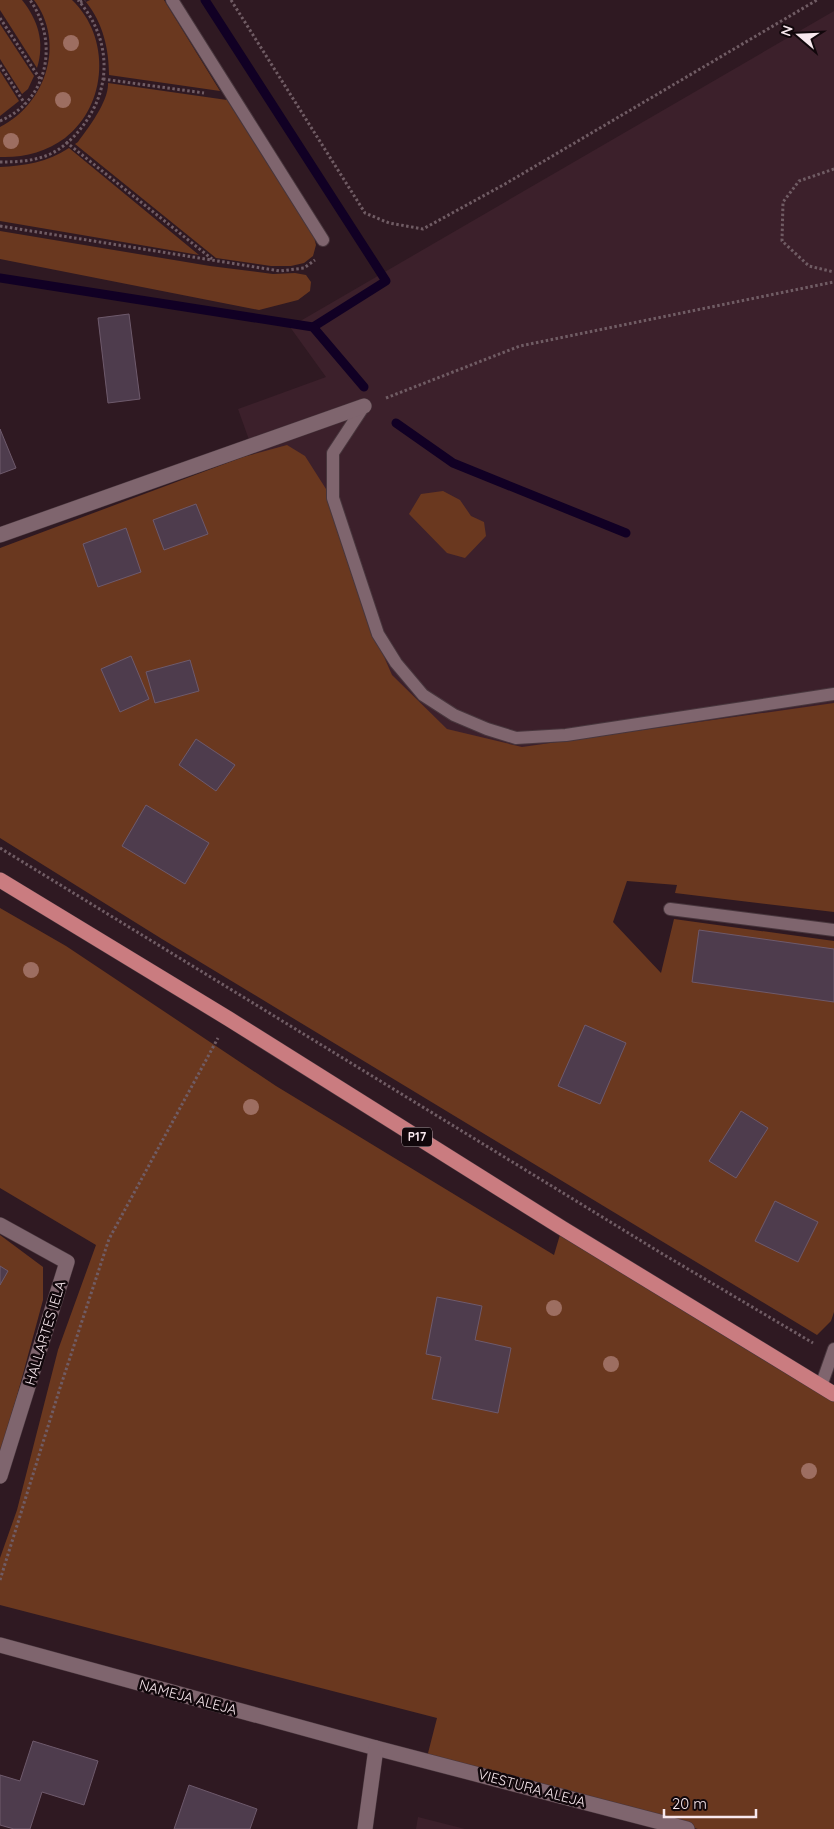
<svg xmlns="http://www.w3.org/2000/svg" width="834" height="1829" font-family="Quicksand,sans-serif">
<style>
.built{fill:#3c202b}
.green{fill:#6a381f}
.lines{fill:none;stroke-linecap:round;stroke-linejoin:round}
.stream{stroke:#110024;stroke-width:9}
.building{fill:#4e3c4d;stroke:#6e5a6c}
.lane-casing{stroke:#48363d;stroke-width:14}
.street-casing{stroke:#48363d;stroke-width:16}
.primary-casing{stroke:#48363d;stroke-width:16}
.path{stroke:#705c64;stroke-width:3;stroke-dasharray:2.5 2.5;stroke-linecap:butt}
.lane{stroke:#7f656e;stroke-width:12}
.street{stroke:#7f656e;stroke-width:15}
.primary{stroke:#ca7c80;stroke-width:15}
.tree{fill:#9d6e61}
.labels{text-anchor:middle;stroke-width:5;stroke-linejoin:round;paint-order:stroke}
.shield{fill:#11070b;stroke:#b3a4aa;stroke-width:1}
.shield-label{font-size:12px;font-weight:bold;fill:#f8e8ee}
.street-label{font-size:14px;fill:#f8e8ee;stroke:#11070b}
</style>
<rect width="100%" height="100%" fill="#2f1922"/>
<g class="built">
<path d="M834 11V728L425 781 262 476 238 409 326 377 290 327Z"/>
<path d="M418 1817 465 1829H416Z"/>
</g>
<g class="green">
<path d="M0 0H22C38 20 45 42 37 68L0 10Z"/>
<path d="M34 0H72C111 37 108 105 65 138 46 152 23 158 0 157V127C46 104 66 43 34 0Z"/>
<path d="M90 0H164L220 91 109 75C109 49 103 23 86 2Z"/>
<path d="M0 24 34 76 28 89 22 94 0 59Z"/>
<path d="M0 71 19 101 0 116Z"/>
<path d="M108 83 227 100 314 237 316 245 313 256 304 263 291 266H271L216 258 75 144 78 142C89 127 109 101 108 83Z"/>
<path d="M69 148 199 255 0 221V167C24 166 48 162 69 148Z"/>
<path d="M0 231 210 266 273 274 295 273 306 275 311 282 310 291 298 300 259 310 0 259Z"/>
<path d="M287 445 305 456 326 489 368 620 392 675 447 729 522 747 834 703V912L675 893 677 885 627 881 613 922 661 973 674 919 834 941V1312L831 1321 817 1335 162 939 0 838V548L243 457Z"/>
<path d="M443 491 460 500 471 516 484 522 486 536 465 558 447 553 409 514 421 494Z"/>
<path d="M0 908 66 946 276 1086 554 1255 562 1228 834 1394V1829H698L426 1761 437 1718 0 1605V1558L17 1510 58 1350 96 1245 0 1188Z"/>
<path d="M0 1235 43 1267V1300L17 1396 0 1452Z"/>
</g>
<g class="lines">
<g class="stream">
<path d="M205 0 386 281 313 327"/>
<path d="M0 278 313 327 364 387"/>
<path d="M396 423 453 463 626 533"/>
</g>
</g>
<g class="building">
<path d="M129 314 140 399 108 403 98 318Z"/>
<path d="M0 429 16 468 0 474Z"/>
<path d="M196 504 208 534 164 550 153 520Z"/>
<path d="M126 528 141 572 98 587 83 544Z"/>
<path d="M131 656 149 699 120 712 101 669Z"/>
<path d="M190 660 199 691 155 703 146 672Z"/>
<path d="M196 739 235 765 216 791 179 765Z"/>
<path d="M146 805 209 843 185 884 122 846Z"/>
<path d="M699 930 834 949V1002L692 982Z"/>
<path d="M585 1025 626 1043 600 1104 558 1086Z"/>
<path d="M741 1111 768 1128 736 1178 709 1161Z"/>
<path d="M775 1201 818 1222 798 1262 755 1241Z"/>
<path d="M0 1266 8 1271 0 1285Z"/>
<path d="M437 1297 482 1306 475 1340 511 1348 498 1413 432 1399 441 1357 426 1354Z"/>
<path d="M33 1741 98 1761 84 1805 42 1792 30 1829H14L0 1825V1775L20 1781Z"/>
<path d="M189 1785 257 1809 250 1829H174Z"/>
</g>
<g class="lines">
<g class="lane-casing">
<g id="lane">
<path d="M172 0 323 240"/>
<path d="M364 406 333 453V498L378 634 396 663 423 695 454 715 487 729 516 738 566 735 834 694"/>
<path d="M670 909 834 930"/>
<path d="M821 1386 834 1349"/>
</g>
</g>
<g class="street-casing">
<g id="street">
<path d="M0 535 364 406"/>
<path d="M0 1225 67 1262 0 1476"/>
<path d="M0 1645 376 1748 687 1829"/>
<path d="M365 1829 376 1748"/>
</g>
</g>
<g class="primary-casing">
<path id="primary" d="M0 880 229 1019 562 1228 834 1394"/>
</g>
<g class="path">
<path d="M231 0 365 213 389 223 423 229 505 184 817 0"/>
<path d="M80 2 85 0"/>
<path d="M0 18 40 79"/>
<path d="M0 65 25 104"/>
<path d="M103 79 204 93"/>
<path d="M0 121C49 100 59 41 30 0"/>
<path d="M66 142 212 259"/>
<path d="M0 162C19 162 39 161 56 151 66 145 75 136 82 127 113 87 111 38 78 0"/>
<path d="M834 169 799 181 783 202 782 241 809 266 834 272"/>
<path d="M0 226 280 271 304 268 315 260"/>
<path d="M386 398 520 346 834 282"/>
<path d="M0 848 661 1253 813 1343"/>
<path d="M0 1580 60 1388 109 1239 218 1038"/>
</g>
<use href="#lane" class="lane"/>
<use href="#street" class="street"/>
<use href="#primary" class="primary"/>
</g>
<g class="tree">
<circle cx="71" cy="43" r="8"/>
<circle cx="63" cy="100" r="8"/>
<circle cx="11" cy="141" r="8"/>
<circle cx="31" cy="970" r="8"/>
<circle cx="251" cy="1107" r="8"/>
<circle cx="554" cy="1308" r="8"/>
<circle cx="611" cy="1364" r="8"/>
<circle cx="809" cy="1471" r="8"/>
</g>
<g class="labels">
<rect class="shield" x="402" y="1127.5" width="30" height="19" rx="4"/>
<g class="shield-label">
<text x="417" y="1141">P17</text>
</g>
<g class="street-label">
<text transform="translate(45 1333) rotate(-73)" y="5">HALLARTES IELA</text>
<text transform="translate(188 1697) rotate(15)" y="5">NAMEJA ALEJA</text>
<text transform="translate(532 1788) rotate(15)" y="5">VIESTURA ALEJA</text>
</g>
</g>
<g transform="translate(799 35) rotate(289)" stroke="#11070b" stroke-width="4" paint-order="stroke">
<path d="M0-4L9 19L0 12L-9 19Z" fill="#f8e8ee"/>
<text y="-8" font-size="14" font-weight="bold" text-anchor="middle" fill="#f8e8ee">N</text>
</g>
<path d="M664 1809v8h92v-8" fill="none" stroke="#f8e8ee" stroke-width="2.5"/>
<text x="672" y="1809" font-size="15" fill="#f8e8ee" stroke="#11070b" stroke-width="4" paint-order="stroke">20 m</text>
</svg>
